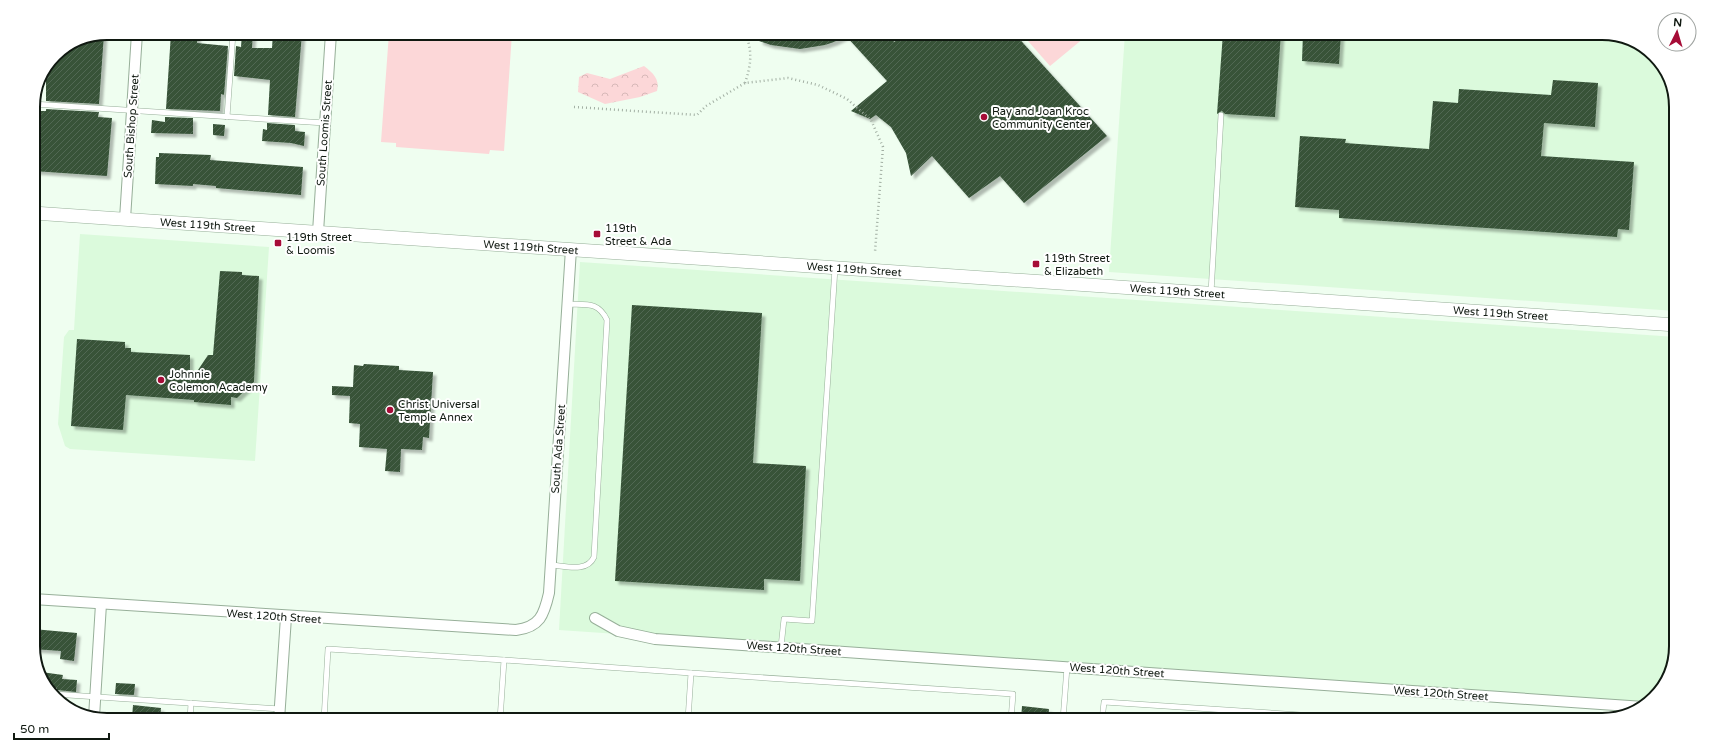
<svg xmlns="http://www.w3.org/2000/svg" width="1709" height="753" font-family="'Varela Round',sans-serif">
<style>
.built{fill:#dbfadc}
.park{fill:url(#park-crowns)}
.garden{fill:#fcd7d8}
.building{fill:url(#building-hatch);filter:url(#shadow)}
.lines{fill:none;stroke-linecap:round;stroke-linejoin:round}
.service-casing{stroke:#97af99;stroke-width:6}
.minor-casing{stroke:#97af99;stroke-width:12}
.tertiary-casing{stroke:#97af99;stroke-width:14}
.path{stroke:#a2afa3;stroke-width:2.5;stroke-dasharray:1 3;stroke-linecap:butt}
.service{stroke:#fff;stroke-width:5}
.minor{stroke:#fff;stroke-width:10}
.tertiary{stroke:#fff;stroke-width:13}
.poi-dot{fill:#a60c37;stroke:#fff;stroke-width:1.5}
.labels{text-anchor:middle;stroke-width:4;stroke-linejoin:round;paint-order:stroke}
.poi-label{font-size:11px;fill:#101911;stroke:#fff;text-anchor:start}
.street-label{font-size:11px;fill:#101911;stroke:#fff}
.rim{fill:none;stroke:#101911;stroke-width:2}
</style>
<defs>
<pattern id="park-crowns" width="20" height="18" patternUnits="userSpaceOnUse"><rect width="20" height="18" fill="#fcd7d8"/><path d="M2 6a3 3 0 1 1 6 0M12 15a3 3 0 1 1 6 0" fill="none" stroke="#d7b8b8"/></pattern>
<pattern id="building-hatch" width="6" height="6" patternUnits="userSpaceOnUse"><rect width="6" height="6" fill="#375339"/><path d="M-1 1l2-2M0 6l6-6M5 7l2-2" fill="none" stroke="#516852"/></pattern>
<filter id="shadow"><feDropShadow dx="3.5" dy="3.5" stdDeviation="1" flood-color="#0004"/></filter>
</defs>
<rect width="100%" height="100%" fill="#effef0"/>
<g class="built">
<path d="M1125 33H1602L1630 39 1663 66 1676 103V311L1109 272Z"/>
<path d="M80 234 269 247 255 461 70 449 65 446 58 424 64 337 69 330H74Z"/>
<path d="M580 262 1676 337V646L1670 674 1646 704 559 630Z"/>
</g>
<path class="park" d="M644 66C653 73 660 79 657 91L640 97 605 104 578 92 579 77 587 73 610 79Z"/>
<g class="garden">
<path d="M389 33H512L504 151 490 150 489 154 396 147V143L381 142Z"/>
<path d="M1021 33H1090L1050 66Z"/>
</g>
<g class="building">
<path d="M171 33H198L197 43 228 46 224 95 221 94 220 111 166 109Z"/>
<path d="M242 33H253L252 48H272L273 33H302L295 117 268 115 270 80 234 76 236 46 241 47Z"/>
<path d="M762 33H890L894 42 908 33H1014L1107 136 1024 203 1000 176 969 198 932 156 911 176 906 153 891 127 876 115 870 119 851 111 887 81 846 36 834 42 825 45 800 49 771 45 759 41Z"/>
<path d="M1223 33H1281L1275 117 1225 114 1222 111 1217 114Z"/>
<path d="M1303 33H1341L1339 64 1302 61Z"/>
<path d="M104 34 99 104 46 101V74L55 55 79 39Z"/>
<path d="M1553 80 1598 83 1595 127 1544 123 1541 156 1634 162 1629 230 1618 229 1617 237 1339 218V210L1295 207 1300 136 1346 139 1345 143 1429 149 1433 101 1458 103 1459 89 1551 95Z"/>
<path d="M46 109 99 112 98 117 112 118 107 176 33 171 36 124H33V111H46Z"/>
<path d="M165 117 193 118V134L151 133 152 120 165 122Z"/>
<path d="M267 123 295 125V131L305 132 304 146 291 143 262 141 263 129 267 130Z"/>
<path d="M213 124 225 125 224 136 213 135Z"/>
<path d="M159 153 211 155 210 160 303 167 301 195 216 188V186L193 184V186L155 184 156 157H159Z"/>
<path d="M220 271 242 272V275L259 276 254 382 237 398 231 397V405L194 402V400L126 395 123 430 71 426 77 339 125 342V348H131V352L190 355V382L208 355H213Z"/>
<path d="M632 305 762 313 753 463 806 466 800 581 764 579V590L615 581Z"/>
<path d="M364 364 399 366V370L433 372 429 438 423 437 422 450 401 449 400 472 385 471 387 449 359 447 360 424 349 423 350 396 332 395V386L353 387 354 365 363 366Z"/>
<path d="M33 629 77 633 74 661 60 659 61 651 33 649Z"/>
<path d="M41 672 63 675 62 679 77 680 76 692 57 690V688L47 687Z"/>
<path d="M116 683 135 684 134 695 115 694Z"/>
<path d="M133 705 161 708 160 720 132 718Z"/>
<path d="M1022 706 1049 709 1048 720H1021Z"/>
</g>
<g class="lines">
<g class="service-casing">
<g id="service">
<path d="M33 104 325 123"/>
<path d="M37 104 38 91"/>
<path d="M227 117 233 33"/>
<path d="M1211 293 1221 115"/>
<path d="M551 565C565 566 587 573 594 557L607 320C598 301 586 305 567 304"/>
<path d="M781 647 784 619 812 621 835 268"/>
<path d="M504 660 691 673 688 720"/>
<path d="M691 673 1013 694 1011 720"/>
<path d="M53 694 280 709"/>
<path d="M190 720 191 703"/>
<path d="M324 720 328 649 504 660 500 720"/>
<path d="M1063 720 1067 667"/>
<path d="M1102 720 1104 702 1377 720"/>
</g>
</g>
<g class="minor-casing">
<g id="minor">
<path d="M125 219 137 33"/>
<path d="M318 232 331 33"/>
<path d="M33 599 516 630C540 627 544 615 549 593L571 249"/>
<path d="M595 618 618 631 655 639 1644 707"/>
<path d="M94 717 101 604"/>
<path d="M279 720 286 617"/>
</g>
</g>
<g class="tertiary-casing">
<g id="tertiary">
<path id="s1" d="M33 213 1676 325"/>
</g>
</g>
<g class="path">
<path d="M745 83C751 65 753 51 745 33"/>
<path d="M574 107 697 115 706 106 745 83 788 78 818 85 847 99 871 120 883 147 875 252"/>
</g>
<use href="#service" class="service"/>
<use href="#minor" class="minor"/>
<use href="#tertiary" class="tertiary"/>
</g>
<g class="poi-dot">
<circle cx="984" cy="117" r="4"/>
<rect x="593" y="230" width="8" height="8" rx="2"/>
<rect x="274" y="239" width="8" height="8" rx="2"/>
<rect x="1032" y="260" width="8" height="8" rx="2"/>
<circle cx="161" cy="380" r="4"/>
<circle cx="390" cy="410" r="4"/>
</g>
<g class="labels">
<g class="poi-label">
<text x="992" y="115">Ray and Joan Kroc<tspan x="992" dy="13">Community Center</tspan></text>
<text x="605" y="232">119th<tspan x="605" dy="13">Street &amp; Ada</tspan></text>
<text x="286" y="241">119th Street<tspan x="286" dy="13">&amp; Loomis</tspan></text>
<text x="1044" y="262">119th Street<tspan x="1044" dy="13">&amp; Elizabeth</tspan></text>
<text x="169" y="378">Johnnie<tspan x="169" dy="13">Colemon Academy</tspan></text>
<text x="398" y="408">Christ Universal<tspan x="398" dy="13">Temple Annex</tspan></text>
</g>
<g class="street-label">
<text transform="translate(131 126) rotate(-86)" y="4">South Bishop Street</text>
<text transform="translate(324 133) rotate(-86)" y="4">South Loomis Street</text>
<text dy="4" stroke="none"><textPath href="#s1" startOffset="175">West 119th Street</textPath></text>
<text dy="4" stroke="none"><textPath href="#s1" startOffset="499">West 119th Street</textPath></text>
<text dy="4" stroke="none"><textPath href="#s1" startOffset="823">West 119th Street</textPath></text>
<text dy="4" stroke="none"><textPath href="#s1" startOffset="1147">West 119th Street</textPath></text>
<text dy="4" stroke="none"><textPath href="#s1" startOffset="1471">West 119th Street</textPath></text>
<text transform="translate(558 449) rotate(-86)" y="4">South Ada Street</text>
<text transform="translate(274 616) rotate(4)" y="4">West 120th Street</text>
<text transform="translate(794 648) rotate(4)" y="4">West 120th Street</text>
<text transform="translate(1117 670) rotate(4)" y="4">West 120th Street</text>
<text transform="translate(1441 693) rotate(4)" y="4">West 120th Street</text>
</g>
</g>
<path d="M0 0H1709V753H0ZM107 40H1602A67 67 0 0 1 1669 107V646A67 67 0 0 1 1602 713H107A67 67 0 0 1 40 646V107A67 67 0 0 1 107 40Z" fill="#fff" fill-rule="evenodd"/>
<path class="rim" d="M107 40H1602A67 67 0 0 1 1669 107V646A67 67 0 0 1 1602 713H107A67 67 0 0 1 40 646V107A67 67 0 0 1 107 40Z"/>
<g transform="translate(1677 32) rotate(5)"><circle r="19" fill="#ffffff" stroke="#9fa3a0"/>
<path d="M0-3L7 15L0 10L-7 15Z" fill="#a60c37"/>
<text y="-6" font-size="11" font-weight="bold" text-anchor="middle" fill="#101911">N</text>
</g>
<path d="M14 733v6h95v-6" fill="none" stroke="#101911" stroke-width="2"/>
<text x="20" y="733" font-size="12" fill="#101911" stroke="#ffffff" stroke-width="3" paint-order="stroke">50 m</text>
</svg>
